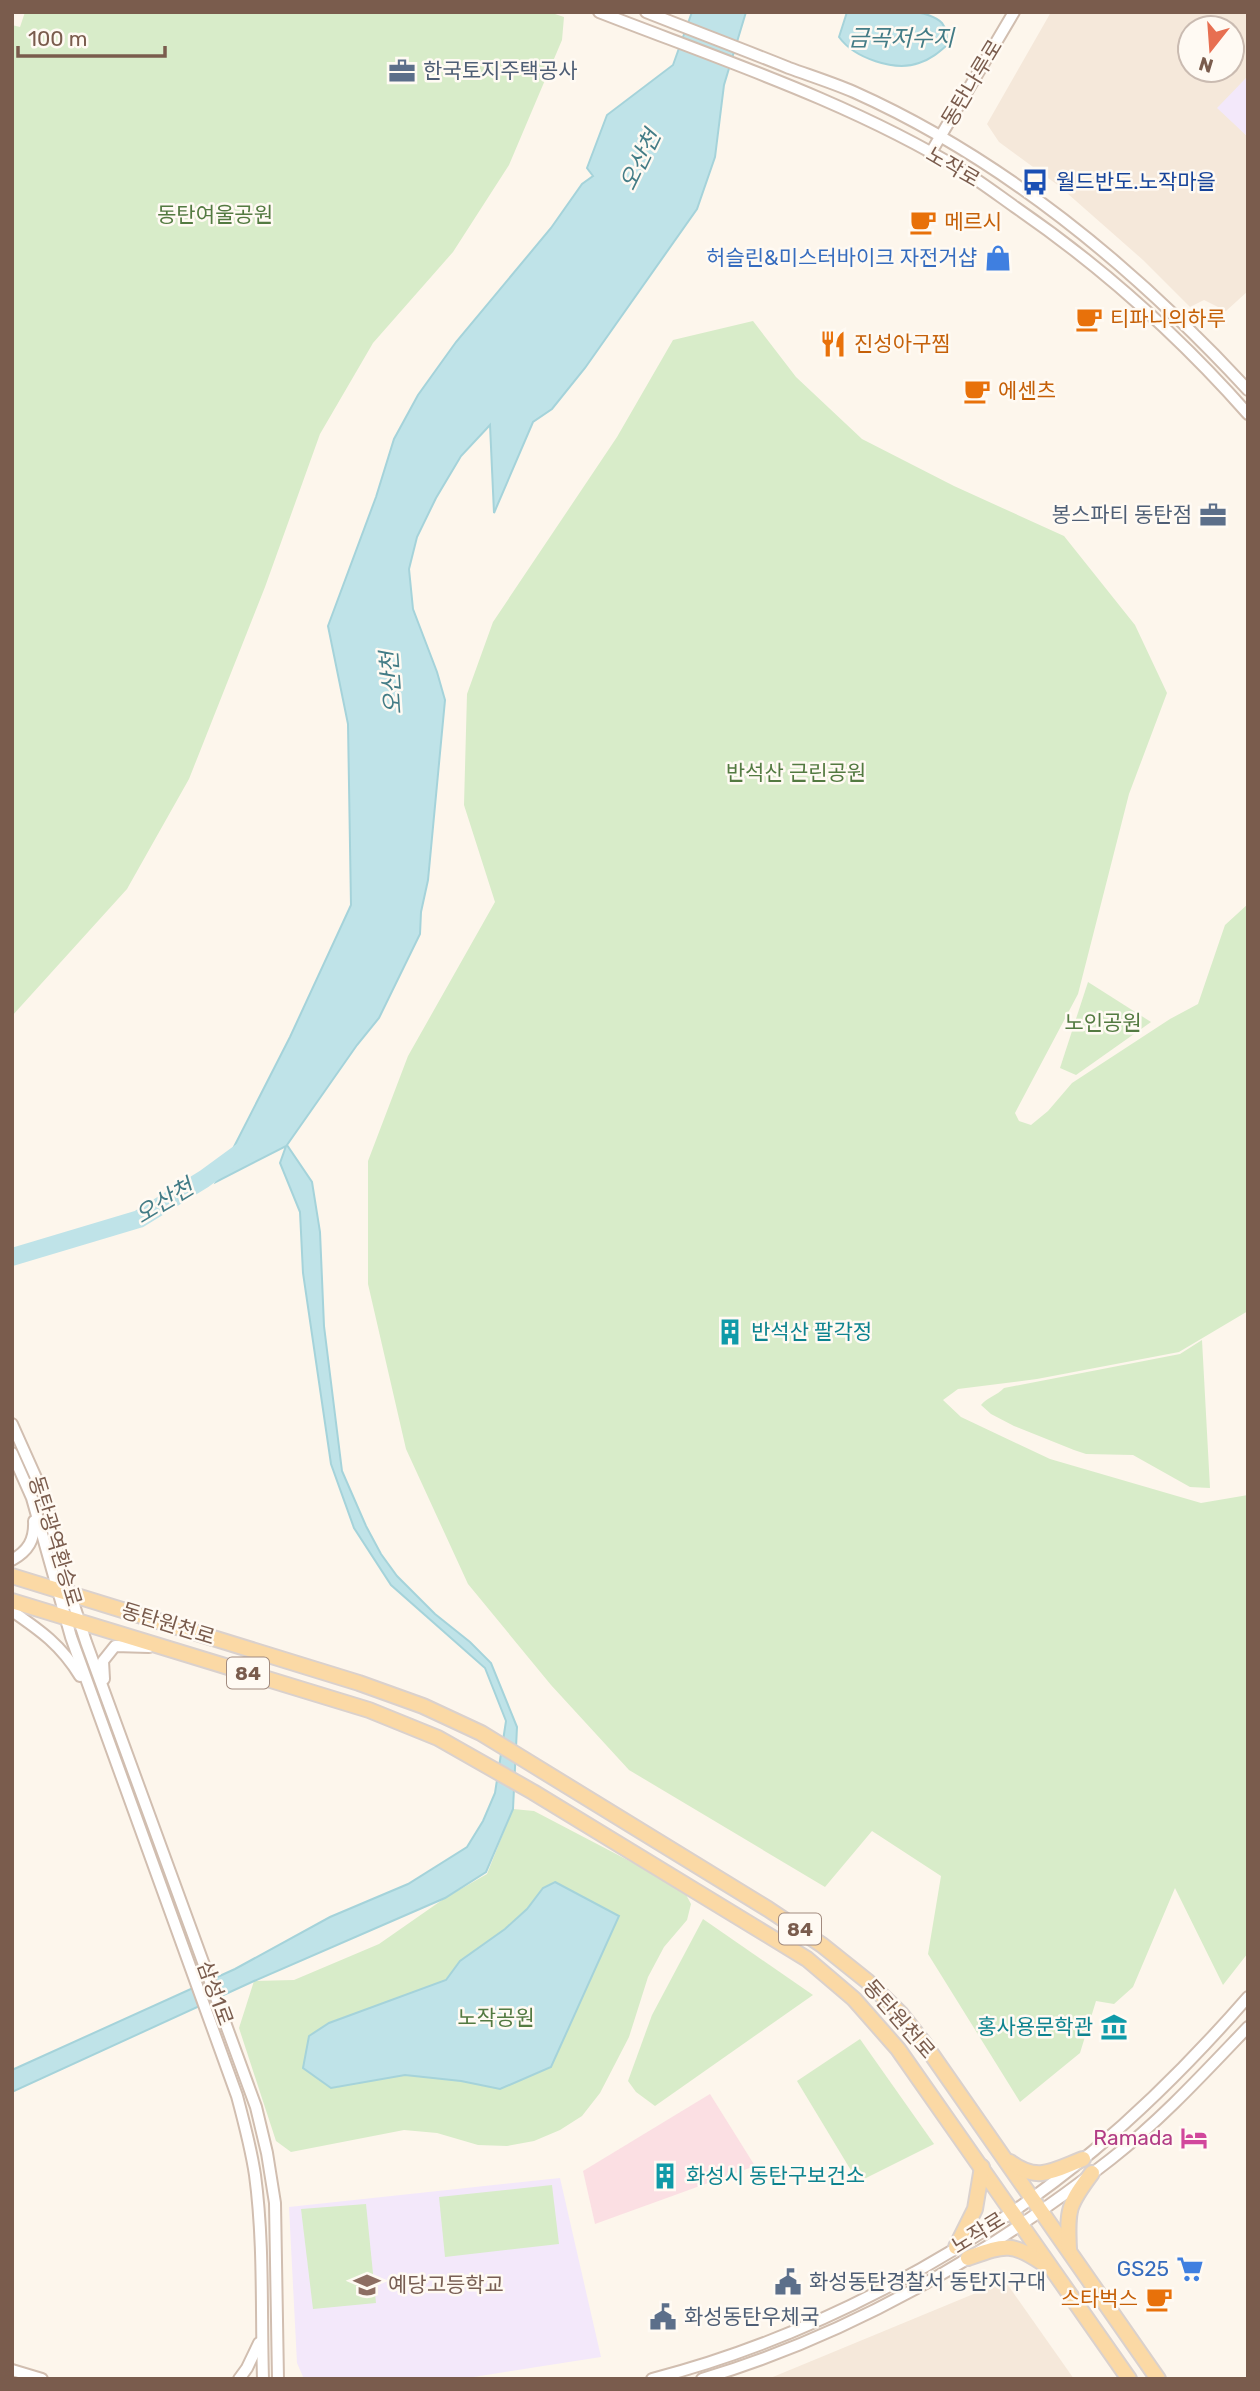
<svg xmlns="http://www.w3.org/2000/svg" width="1260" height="2391" font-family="Rubik,'Noto Sans KR',sans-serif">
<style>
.residential{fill:#f5e8da;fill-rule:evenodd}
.education{fill:#f3e8fa}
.medical{fill:#fbdfe3}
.green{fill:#d8ecc9}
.water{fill:#bfe3e8;stroke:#a5d3da;stroke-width:2}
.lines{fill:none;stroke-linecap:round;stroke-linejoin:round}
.river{stroke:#bfe3e8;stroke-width:18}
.minor-casing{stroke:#d1beb0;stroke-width:14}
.major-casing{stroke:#dad1cd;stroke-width:18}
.minor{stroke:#fff;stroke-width:10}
.major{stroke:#fbd9a5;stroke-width:14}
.labels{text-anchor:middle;stroke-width:5;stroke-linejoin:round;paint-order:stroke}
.shield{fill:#fffaf3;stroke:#a28b7f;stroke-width:2}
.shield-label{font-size:19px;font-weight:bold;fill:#7a5c4d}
.service-label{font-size:21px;fill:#4e5e75;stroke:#fffaf3;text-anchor:start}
.street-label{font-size:21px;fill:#7a5c4d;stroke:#fffaf3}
.transit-label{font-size:21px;fill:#164399;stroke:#fffaf3;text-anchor:start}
.park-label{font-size:21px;fill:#537a41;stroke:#fffaf3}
.food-label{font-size:21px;fill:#c56008;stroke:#fffaf3;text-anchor:start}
.shop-label{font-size:21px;fill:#366cbe;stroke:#fffaf3;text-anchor:end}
.culture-label{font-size:21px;fill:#0d838f;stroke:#fffaf3;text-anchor:start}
.hotel-label{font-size:21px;fill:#b23c85;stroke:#fffaf3;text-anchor:end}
.education-label{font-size:21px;fill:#785e54;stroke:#fffaf3;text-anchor:start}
.water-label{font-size:23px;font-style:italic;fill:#437c86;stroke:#fffaf3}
</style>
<rect width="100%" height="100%" fill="#fdf6ec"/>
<g class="residential">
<path d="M1051 12H1248V76L1218 108 1248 137V291L1226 311 1204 300 1190 307 1143 260 1059 186 999 142 987 124ZM1190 28H1232V70H1190Z"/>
<path d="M1005 2281 1074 2379H768Z"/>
</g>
<g class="education">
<path d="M1248 76V137L1217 108Z"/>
<path d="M560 2178 601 2357 461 2379H304L297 2363 289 2207Z"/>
</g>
<path class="medical" d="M710 2094 755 2166 595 2224 583 2171Z"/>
<g class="green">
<path d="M25 12H549L564 17 562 40 509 165 453 252 373 343 320 434 265 587 189 779 127 889 12 1016V25L20 27Z"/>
<path d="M753 321 796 377 862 439 954 486 1064 536 1135 625 1167 693 1129 794 1078 994 1015 1113 1019 1121 1031 1125 1048 1111 1072 1083 1170 1019 1198 1004 1225 925 1248 904V1311L1179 1352 1037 1379 958 1389 943 1400 961 1417 1050 1459 1201 1503 1248 1495V1953L1223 1985 1175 1888 1133 1987 1114 2004 1096 2001 1080 2053 1020 2102 928 1954 941 1876 872 1831 825 1887 629 1770 551 1685 468 1584 406 1449 368 1284V1161L408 1056 495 902 464 805 467 694 493 622 617 437 673 340Z"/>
<path d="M1088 982 1151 1022 1076 1075 1060 1068Z"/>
<path d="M1202 1340 1210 1488 1190 1487 1133 1455 1086 1454 1074 1450 1014 1426 991 1414 981 1405C988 1397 996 1396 1004 1388L1180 1354Z"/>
<path d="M513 1809 534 1811 683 1889 691 1904 687 1920 664 1947 648 1977 629 2037 600 2093 582 2116 560 2130 534 2141 507 2146 478 2145 437 2133 404 2130 291 2152 276 2141 239 2028 254 1981 294 1980 379 1944 445 1898 487 1874Z"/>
<path d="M703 1919 813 1995 655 2106 636 2092 628 2081 652 2015Z"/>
<path d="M860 2039 934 2144 858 2182 797 2081Z"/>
<path d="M552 2185 559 2244 445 2257 439 2197Z"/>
<path d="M366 2204 376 2303 313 2309 301 2209Z"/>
</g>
<g class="water">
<path d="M692 12H746L724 85 715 157 697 209 585 368 552 409 533 422 494 513 490 425 461 456 436 498 417 537 409 569 413 609 437 672 445 700 428 880 421 912 420 934 379 1018 357 1045 287 1145 312 1182 320 1232 324 1326 342 1471 366 1526 381 1554 397 1576 435 1614 470 1642 491 1663 517 1727 513 1809 486 1872 445 1898 254 1981 12 2092V2070L235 1969 330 1917 408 1884 467 1847 483 1821 495 1793 506 1721 485 1668 391 1585 354 1528 331 1464 303 1273 300 1212 280 1163 286 1146 216 1182 290 1037 351 905 348 724 328 626 376 497 394 439 418 395 456 342 551 228 582 184 593 176 587 168 607 115 673 65Z"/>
<path d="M847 12C872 12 924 5 942 23 947 29 947 37 947 45 939 52 930 60 919 63 895 72 854 58 839 37Z"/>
<path d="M555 1882 619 1916 551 2067 500 2089 461 2081 405 2075 331 2088 303 2068 309 2036 329 2023 446 1980 460 1961 505 1929 527 1909 543 1888Z"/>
</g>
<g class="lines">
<path class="river" d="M12 1257 139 1219 204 1179 245 1149"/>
<g class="minor-casing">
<g id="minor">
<path d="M599 12C722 60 850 102 963 171 981 182 998 195 1015 207 1101 266 1179 336 1248 414"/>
<path d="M646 12C694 31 742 49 789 68 811 76 833 83 854 92 1006 160 1136 269 1248 390"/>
<path d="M930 154 1014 12"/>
<path d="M12 1424 46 1500 60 1562 86 1642 256 2107 267 2153 275 2203 278 2379"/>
<path d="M12 1453 32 1498 71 1637 237 2096C244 2122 251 2148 255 2175 264 2242 261 2311 263 2379"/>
<path d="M12 1560C28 1551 35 1540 34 1521"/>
<path d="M12 1611C41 1631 61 1645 80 1676"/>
<path d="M104 1679 103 1661 115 1646 149 1647"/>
<path d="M12 2370 42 2379"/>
<path d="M239 2379 247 2368 259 2343"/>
<path d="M652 2379C808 2339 969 2254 1093 2151 1149 2104 1200 2052 1248 1997"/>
<path d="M702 2379C850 2335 990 2254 1111 2159 1161 2120 1204 2073 1248 2027"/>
</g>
</g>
<g class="major-casing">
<g id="major">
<path d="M12 1576 359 1683 423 1706 481 1733 768 1909 822 1945 867 1981 901 2014 923 2042 1158 2379"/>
<path d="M12 1601 369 1710 438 1738 533 1792 807 1959 854 1999 898 2049 1129 2379"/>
<path d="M1010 2162C1038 2183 1054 2170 1083 2159"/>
<path d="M956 2247 975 2209 982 2167"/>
<path d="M1069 2249C1067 2209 1068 2205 1092 2173"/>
<path d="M968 2258C1007 2244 1011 2242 1047 2266"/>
</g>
</g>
<use href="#minor" class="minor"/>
<use href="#major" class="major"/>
</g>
<defs>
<g id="office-bare" transform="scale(2.1)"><path d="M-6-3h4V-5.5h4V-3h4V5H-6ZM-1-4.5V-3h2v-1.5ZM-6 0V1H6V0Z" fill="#5c6f8a" stroke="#fffaf3" stroke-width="2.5" paint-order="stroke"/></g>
<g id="bus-bare" transform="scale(2.1)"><path d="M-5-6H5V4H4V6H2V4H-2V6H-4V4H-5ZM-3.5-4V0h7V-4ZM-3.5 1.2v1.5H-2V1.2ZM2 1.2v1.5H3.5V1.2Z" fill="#1a4fb4" stroke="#fffaf3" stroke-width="2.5" paint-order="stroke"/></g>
<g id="cafe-bare" transform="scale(2.1)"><path d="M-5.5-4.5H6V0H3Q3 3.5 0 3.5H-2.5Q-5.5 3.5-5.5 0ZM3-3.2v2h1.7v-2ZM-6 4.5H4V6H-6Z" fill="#e8710a" stroke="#fffaf3" stroke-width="2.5" paint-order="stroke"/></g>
<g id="shop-bare" transform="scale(2.1)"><path d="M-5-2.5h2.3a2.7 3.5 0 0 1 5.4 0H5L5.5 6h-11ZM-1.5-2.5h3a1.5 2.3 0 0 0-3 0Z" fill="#3f7fe0" stroke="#fffaf3" stroke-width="2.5" paint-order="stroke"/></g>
<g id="restaurant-bare" transform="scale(2.1)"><path d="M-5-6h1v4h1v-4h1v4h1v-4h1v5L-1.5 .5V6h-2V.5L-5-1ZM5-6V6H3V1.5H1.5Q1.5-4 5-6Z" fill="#e8710a" stroke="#fffaf3" stroke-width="2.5" paint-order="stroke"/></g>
<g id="building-bare" transform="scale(2.1)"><path d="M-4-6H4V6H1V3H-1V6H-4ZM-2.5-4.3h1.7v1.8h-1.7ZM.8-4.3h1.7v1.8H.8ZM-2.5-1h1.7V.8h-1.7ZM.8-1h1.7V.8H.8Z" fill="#0f9aa8" stroke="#fffaf3" stroke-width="2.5" paint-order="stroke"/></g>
<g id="museum-bare" transform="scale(2.1)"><path d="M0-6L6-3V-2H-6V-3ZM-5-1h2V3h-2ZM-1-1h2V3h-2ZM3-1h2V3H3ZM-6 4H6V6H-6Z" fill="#0f9aa8" stroke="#fffaf3" stroke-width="2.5" paint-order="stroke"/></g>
<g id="hotel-bare" transform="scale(2.1)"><path d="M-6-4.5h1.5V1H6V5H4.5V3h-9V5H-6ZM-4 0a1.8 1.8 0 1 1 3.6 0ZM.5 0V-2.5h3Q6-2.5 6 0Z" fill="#d1479c" stroke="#fffaf3" stroke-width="2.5" paint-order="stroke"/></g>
<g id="supermarket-bare" transform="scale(2.1)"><path d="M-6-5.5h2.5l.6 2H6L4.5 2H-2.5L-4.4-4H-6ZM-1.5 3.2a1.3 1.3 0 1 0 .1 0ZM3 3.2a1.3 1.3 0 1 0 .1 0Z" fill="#3f7fe0" stroke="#fffaf3" stroke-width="2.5" paint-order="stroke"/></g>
<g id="civic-bare" transform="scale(2.1)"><path d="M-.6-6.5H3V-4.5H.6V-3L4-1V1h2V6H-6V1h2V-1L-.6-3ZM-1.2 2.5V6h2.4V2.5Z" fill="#5c6f8a" stroke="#fffaf3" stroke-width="2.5" paint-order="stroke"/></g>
<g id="school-bare" transform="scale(2.1)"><path d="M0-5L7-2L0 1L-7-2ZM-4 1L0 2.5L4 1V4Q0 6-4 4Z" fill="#8d6e63" stroke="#fffaf3" stroke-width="2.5" paint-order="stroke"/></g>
</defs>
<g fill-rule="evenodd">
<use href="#office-bare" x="402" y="71"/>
<use href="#bus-bare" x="1035" y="182"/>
<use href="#cafe-bare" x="923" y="222"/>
<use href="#shop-bare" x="998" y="258"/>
<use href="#cafe-bare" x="1089" y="319"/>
<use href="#restaurant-bare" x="833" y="344"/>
<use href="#cafe-bare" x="977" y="391"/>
<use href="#office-bare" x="1213" y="515"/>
<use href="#building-bare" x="730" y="1332"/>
<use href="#museum-bare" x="1114" y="2027"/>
<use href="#hotel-bare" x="1194" y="2138"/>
<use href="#building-bare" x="665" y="2176"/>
<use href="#supermarket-bare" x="1190" y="2269"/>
<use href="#civic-bare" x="788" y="2282"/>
<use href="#school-bare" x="367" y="2285"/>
<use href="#cafe-bare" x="1159" y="2299"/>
<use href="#civic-bare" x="663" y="2317"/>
</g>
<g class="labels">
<g class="shield">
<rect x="227" y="1657.5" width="42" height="31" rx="5"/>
<rect x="779" y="1913.5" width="42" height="31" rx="5"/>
</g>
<g class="shield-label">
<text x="248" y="1680">84</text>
<text x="800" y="1936">84</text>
</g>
<g class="service-label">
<text x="423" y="78">한국토지주택공사</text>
<text x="1192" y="522" text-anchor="end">봉스파티 동탄점</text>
<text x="809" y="2289">화성동탄경찰서 동탄지구대</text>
<text x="684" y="2324">화성동탄우체국</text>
</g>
<g class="street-label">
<text transform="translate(972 83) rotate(-59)" y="7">동탄나루로</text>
<text transform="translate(953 167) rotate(30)" y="7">노작로</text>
<text transform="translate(55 1541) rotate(73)" y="7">동탄광역환승로</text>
<text transform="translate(168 1624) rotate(17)" y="7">동탄원천로</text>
<text transform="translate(215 1993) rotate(70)" y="7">삼성1로</text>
<text transform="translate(899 2019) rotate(49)" y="7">동탄원천로</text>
<text transform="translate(978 2233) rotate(-32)" y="7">노작로</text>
</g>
<g class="transit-label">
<text x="1056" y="189">월드반도.노작마을</text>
</g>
<g class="park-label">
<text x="215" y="222">동탄여울공원</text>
<text x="796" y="780">반석산 근린공원</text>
<text x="1103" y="1030">노인공원</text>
<text x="496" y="2025">노작공원</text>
</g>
<g class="food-label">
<text x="944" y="229">메르시</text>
<text x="1110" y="326">티파니의하루</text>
<text x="854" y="351">진성아구찜</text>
<text x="998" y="398">에센츠</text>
<text x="1138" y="2306" text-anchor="end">스타벅스</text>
</g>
<g class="shop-label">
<text x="977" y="265">허슬린&amp;미스터바이크 자전거샵</text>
<text x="1169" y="2276">GS25</text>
</g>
<g class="culture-label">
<text x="751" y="1339">반석산 팔각정</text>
<text x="1093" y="2034" text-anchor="end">홍사용문학관</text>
<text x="686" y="2183">화성시 동탄구보건소</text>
</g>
<g class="hotel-label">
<text x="1173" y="2145">Ramada</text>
</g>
<g class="education-label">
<text x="388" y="2292">예당고등학교</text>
</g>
<g class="water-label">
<text x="901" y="46">금곡저수지</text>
<text transform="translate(640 160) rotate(-64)" y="8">오산천</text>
<text transform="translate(391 683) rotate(-94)" y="8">오산천</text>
<text transform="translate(164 1201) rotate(-31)" y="8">오산천</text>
</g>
</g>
<rect width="1260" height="2391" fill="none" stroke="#7a5c4d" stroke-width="28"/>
<g transform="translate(1211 49) rotate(197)"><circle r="33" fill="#fffaf3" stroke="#cabbb1" stroke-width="2"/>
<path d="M0-5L12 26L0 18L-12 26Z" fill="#e76f51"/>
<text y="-10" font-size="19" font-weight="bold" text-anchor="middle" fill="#7a5c4d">N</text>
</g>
<path d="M18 46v10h147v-10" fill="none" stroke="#7a5c4d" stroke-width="3.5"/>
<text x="28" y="46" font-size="21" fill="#7a5c4d" stroke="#fffaf3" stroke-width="5" paint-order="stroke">100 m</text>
</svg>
